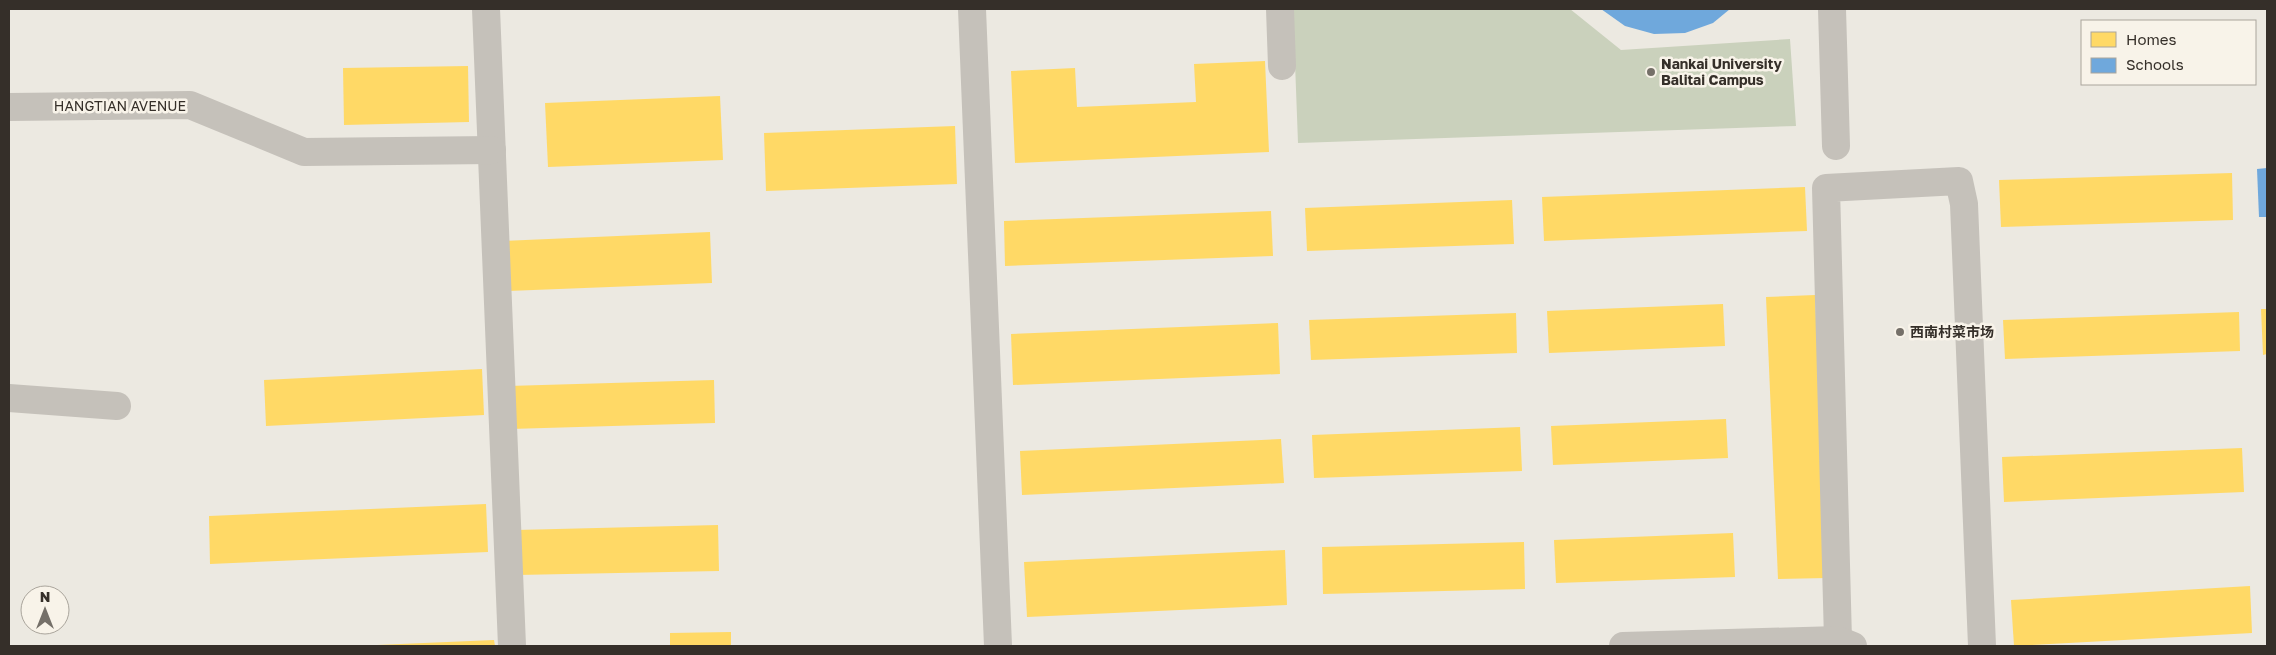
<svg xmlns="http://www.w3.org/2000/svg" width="2276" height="655" font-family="'Golos Text','Noto Sans SC',sans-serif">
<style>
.green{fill:#cad1bc}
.homes{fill:#ffd966}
.schools{fill:#6fa8dc}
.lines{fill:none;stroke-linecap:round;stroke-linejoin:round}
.minor{stroke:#c5c1ba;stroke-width:28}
.poi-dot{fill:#757069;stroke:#f8f3e9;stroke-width:2}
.labels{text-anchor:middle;stroke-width:5;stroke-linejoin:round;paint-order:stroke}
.poi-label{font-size:14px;font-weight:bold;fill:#352f29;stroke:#f8f3e9;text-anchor:start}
.street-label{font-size:14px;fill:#352f29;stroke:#f8f3e9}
</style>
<rect width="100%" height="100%" fill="#ece9e1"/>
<path class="green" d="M1293 9H1570L1621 50 1790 39 1796 126 1298 143Z"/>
<g class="homes">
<path d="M1265 61 1269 152 1015 163 1011 71 1075 68 1077 107 1196 102 1194 64Z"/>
<path d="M468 66 469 122 344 125 343 68Z"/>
<path d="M720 96 723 160 548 167 545 103Z"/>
<path d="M955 126 957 184 766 191 764 133Z"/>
<path d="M2232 173 2233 220 2001 227 1999 180Z"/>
<path d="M1805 187 1807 231 1544 241 1542 197Z"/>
<path d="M1512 200 1514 244 1307 251 1305 208Z"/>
<path d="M1271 211 1273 256 1005 266 1004 221Z"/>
<path d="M710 232 712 283 507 291 505 241Z"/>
<path d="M1815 295 1827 578 1778 579 1766 297Z"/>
<path d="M1723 304 1725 346 1549 353 1547 311Z"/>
<path d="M2261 309H2267V354L2263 355Z"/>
<path d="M2239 312 2240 351 2005 359 2003 320Z"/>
<path d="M1516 313 1517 353 1311 360 1309 320Z"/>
<path d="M1278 323 1280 374 1013 385 1011 334Z"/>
<path d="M482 369 484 415 266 426 264 380Z"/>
<path d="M714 380 715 423 510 429 508 386Z"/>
<path d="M1726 419 1728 458 1553 465 1551 426Z"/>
<path d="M1520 427 1522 471 1314 478 1312 435Z"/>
<path d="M1281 439 1284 483 1022 495 1020 451Z"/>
<path d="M2242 448 2244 492 2004 502 2002 457Z"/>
<path d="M486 504 488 552 210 564 209 516Z"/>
<path d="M718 525 719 571 517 575 516 530Z"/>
<path d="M1733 533 1735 577 1556 583 1554 540Z"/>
<path d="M1524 542 1525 589 1323 594 1322 547Z"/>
<path d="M1285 550 1287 605 1027 617 1024 562Z"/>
<path d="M2250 586 2252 633 2014 646 2011 600Z"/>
<path d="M731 632V646H670V633Z"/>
<path d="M494 640 495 646H377V645Z"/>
</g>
<g class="schools">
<path d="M1601 9H1730L1713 23 1685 33 1654 34 1625 26Z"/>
<path d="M2267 168V217H2259L2257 169Z"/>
</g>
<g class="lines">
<g class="minor">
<path d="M486 9 512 646"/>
<path d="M972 9 998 646"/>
<path d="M1280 9 1282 66"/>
<path d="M1832 9 1836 146"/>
<path d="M9 107 190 105 304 152 492 150"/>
<path d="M9 398 117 406"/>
<path d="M1838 640 1826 188 1959 181 1964 204 1982 646"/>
<path d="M1623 646 1838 640 1853 646"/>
</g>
</g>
<g class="poi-dot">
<circle cx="1651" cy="72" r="5"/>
<circle cx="1900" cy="332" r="5"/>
</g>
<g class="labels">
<g class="poi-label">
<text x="1661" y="69">Nankai University<tspan x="1661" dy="16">Balitai Campus</tspan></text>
<text x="1910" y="337">西南村菜市场</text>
</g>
<g class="street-label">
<text x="120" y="111">HANGTIAN AVENUE</text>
</g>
</g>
<rect width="2276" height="655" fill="none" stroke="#352f29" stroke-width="20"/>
<rect x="2081" y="20" width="175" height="65" fill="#f8f3e9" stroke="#aaa59c"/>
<rect x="2091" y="32" width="25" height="15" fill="#ffd966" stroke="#aaa59c"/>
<text x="2126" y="45" font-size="15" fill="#352f29">Homes</text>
<rect x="2091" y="58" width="25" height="15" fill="#6fa8dc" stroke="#aaa59c"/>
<text x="2126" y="70" font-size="15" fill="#352f29">Schools</text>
<g transform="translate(45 610)"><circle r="24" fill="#f8f3e9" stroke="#aaa59c"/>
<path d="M0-4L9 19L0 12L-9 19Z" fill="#757069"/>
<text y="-8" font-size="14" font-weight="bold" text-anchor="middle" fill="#352f29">N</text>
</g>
</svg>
